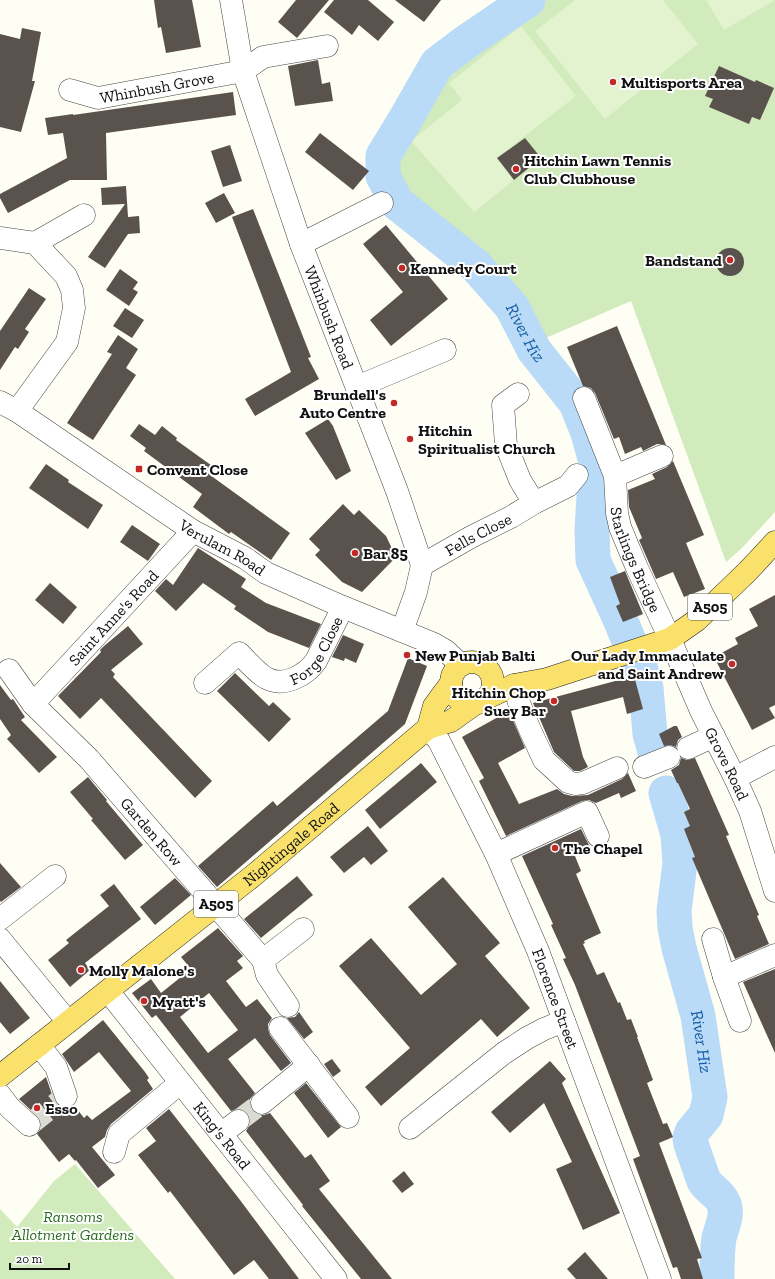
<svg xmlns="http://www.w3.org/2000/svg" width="775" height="1279" font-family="'Zilla Slab',serif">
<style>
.green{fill:#d1ebbd}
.pitch{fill:#e3f2cf}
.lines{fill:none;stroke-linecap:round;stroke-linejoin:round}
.river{stroke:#b9dbf7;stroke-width:35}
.building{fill:#5a534d;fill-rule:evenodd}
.minor-tunnel{stroke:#dbdad3;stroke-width:22;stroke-dasharray:22 11;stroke-linecap:butt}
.minor-casing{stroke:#444;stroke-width:23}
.major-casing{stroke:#222;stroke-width:23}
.minor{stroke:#fff;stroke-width:22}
.major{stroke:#f9e16b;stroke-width:22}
.poi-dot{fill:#c32a26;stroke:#fff;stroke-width:1.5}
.labels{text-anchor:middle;stroke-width:4;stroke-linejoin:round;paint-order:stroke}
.shield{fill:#fff;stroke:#585858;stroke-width:1}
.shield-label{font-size:15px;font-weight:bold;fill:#111}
.poi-label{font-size:16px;font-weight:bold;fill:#111;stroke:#fff;text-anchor:start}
.street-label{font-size:16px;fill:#111;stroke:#fff}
.park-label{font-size:16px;font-style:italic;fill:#296b1f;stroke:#fff}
.water-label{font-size:17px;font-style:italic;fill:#175da5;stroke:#fff}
</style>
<rect width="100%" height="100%" fill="#fffef5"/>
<g class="green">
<path d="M546 0H775V512L741 549 726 562 631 301 539 341 518 297 482 258 403 203 390 161 417 129 428 100 442 78 523 19Z"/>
<path d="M75 1164 175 1279H0V1209L17 1227 54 1181Z"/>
</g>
<g class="pitch">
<path d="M575 0H663L698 44 605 119 535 31Z"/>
<path d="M706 0H775L724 30Z"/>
<path d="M521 26 576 96 497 158 514 180 474 212 411 141 462 100 449 83Z"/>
</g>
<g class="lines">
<g class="river">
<path id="s1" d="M528 0 466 42 437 64 405 120 383 156V176L397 203 476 266 512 307 534 350 576 403 588 433 596 462 592 530 593 560 620 619 641 670 646 688 650 734 656 755"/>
<path id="s2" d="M666 793 678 835 680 863 674 911 675 928 679 948 698 1016 710 1097 706 1115 692 1132 690 1138 691 1144 704 1181C709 1189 719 1193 723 1202 729 1214 722 1226 719 1238 717 1251 717 1266 717 1279"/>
</g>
</g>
<g class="building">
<path d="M154 0H192L201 47 166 53 161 27 158 28Z"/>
<path d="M296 0H329L297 38 278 22Z"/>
<path d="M334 0H368L394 22 378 41 359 25 352 35 324 12Z"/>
<path d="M395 0H441L424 22Z"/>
<path d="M22 28 41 32 32 81H35L21 132 0 127V34L20 39Z"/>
<path d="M318 60 322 84 330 82 333 101 295 106 288 66Z"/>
<path d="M719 66 755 82 756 80 774 88 760 120 752 117 749 124 709 107 713 99 705 96Z"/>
<path d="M233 92 236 115 106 133 107 180H70L8 213 0 198V194L67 158 63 133 48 135 45 118 73 114V115Z"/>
<path d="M320 133 369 171 353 190 305 152Z"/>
<path d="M525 138 541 158 514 180 497 158Z"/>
<path d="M230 145 242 181 223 187 211 151Z"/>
<path d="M126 186 128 217 139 216 140 233 128 234 105 268 88 257 125 204 102 205 101 188Z"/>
<path d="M224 193 235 213 216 223 205 203Z"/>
<path d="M253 209 311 357 308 358 319 379 255 416 245 399 291 372 232 217Z"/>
<path d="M386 225 448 299 391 346 370 320 403 292 363 244Z"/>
<circle cx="730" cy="262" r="14"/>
<path d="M120 269 138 282 133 289 138 292 129 306 106 290Z"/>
<path d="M29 288 46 299 25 329 29 332 18 349 15 347 0 370V331Z"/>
<path d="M125 308 144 320 132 338 113 326Z"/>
<path d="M617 326 666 445 657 444 643 451 641 447 625 454 619 437 614 439 595 393 591 388 583 386 567 347Z"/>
<path d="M118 335 138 349 126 368 136 375 93 440 67 423 112 354 107 352Z"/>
<path d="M328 419 333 426 351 471 336 480 305 433Z"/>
<path d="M139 424 155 435 162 426 177 438 176 440 215 468 210 475 290 533 271 560 231 532 229 534 193 507 202 494 144 451 146 448 130 436Z"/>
<path d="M673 461 704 535 686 543 705 589 684 597 673 572 656 579 639 540 642 538 629 507 628 490 655 479 652 474 667 467Z"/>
<path d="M46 464 69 480 68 482 103 505 88 529 29 488Z"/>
<path d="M343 504 354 515 359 510 386 536 396 557 362 592 342 582 315 555 320 550 309 539Z"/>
<path d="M132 525 160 544 148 561 120 542Z"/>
<path d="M198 548 246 579 241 587 266 603 321 624 309 648 268 632 234 609 236 606 203 583 176 611 155 591 166 579 173 585Z"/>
<path d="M625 571 643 614 623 622 616 606 620 604 610 577Z"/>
<path d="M50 583 77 607 63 624 35 600Z"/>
<path d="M775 595V705L769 708 775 718 752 730 714 657 738 644 735 638 758 626 749 609Z"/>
<path d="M128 626 143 644 111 670 115 674 113 677 212 781 195 798 101 698 80 719 58 696 101 652 100 650 104 646Z"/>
<path d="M343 635 364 644 356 663 345 658 344 661 332 657Z"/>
<path d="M408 658 427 666 405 724 217 887 198 866 273 801 277 806 388 711Z"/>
<path d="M235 673 269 706 273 702 291 719 269 742 217 691Z"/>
<path d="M634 676 643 709 627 714 623 697 571 711 583 757 588 767 580 771H574L554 752 533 703Z"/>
<path d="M0 685 11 700 13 699 25 717 21 720 57 757 39 773 7 739 11 735 0 719Z"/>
<path d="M509 711 525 748 498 763 519 804 557 789 564 794 572 796 588 795 622 779 628 773 636 791 621 798 619 793 596 803 589 800 582 801 506 836 479 781 484 778 462 737Z"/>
<path d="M674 726H677L682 737 678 740 676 747 670 745 664 746 659 734Z"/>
<path d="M681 758 687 760 695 758 729 835 726 836 759 915 757 916 769 944 735 959 692 858 695 857 684 829 690 826 684 812 690 809 678 783H677L671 770 679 765Z"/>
<path d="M421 763 437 782 380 829 365 810Z"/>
<path d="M88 777 107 800 106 801 143 845 125 860 91 820 93 819 70 792Z"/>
<path d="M368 826 388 851 371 865 364 857 344 873 330 857Z"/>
<path d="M581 829 591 849 575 856 581 871 576 874 601 933 584 941 585 943 583 944 597 975 604 972 618 1003 620 1002 627 1020 631 1019 638 1037H637L653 1080 647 1083 663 1124 667 1123 673 1137 659 1143 702 1258 697 1259 703 1279H681L677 1267 673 1268 633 1159 640 1156 575 985 563 959 566 958 551 925 553 924 522 856Z"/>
<path d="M0 863 21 887 1 902 0 901Z"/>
<path d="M297 876 313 895 261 938 244 919Z"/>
<path d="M443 877 500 943 485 956 530 1008 497 1037 481 1019 381 1106 365 1087 410 1048 339 966 371 938 421 995 457 964 408 907Z"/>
<path d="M175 878 191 895 155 925 140 907Z"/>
<path d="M114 884 141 919 85 963 90 970 70 987 48 960 69 943 66 940 109 906 100 895Z"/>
<path d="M218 928 243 956 237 961 243 968 226 981 246 1007 257 999 272 1018 268 1024V1029L270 1035 291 1063 281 1071 255 1038 228 1059 255 1093 250 1099V1105L252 1111 258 1115H264L270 1113 305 1158 311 1154 330 1181 319 1189 392 1279H361L302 1206 303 1205 246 1131 249 1126 250 1120 248 1113 243 1110 237 1109 231 1111 156 1015 152 1018 132 993 151 979 161 993 191 969 181 957ZM209 993 238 1030 208 1053 180 1017Z"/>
<path d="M775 969V1053L743 982Z"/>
<path d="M0 981 30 1018 10 1034 0 1022Z"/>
<path d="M299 1012 313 1032 304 1039 287 1018 295 1017Z"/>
<path d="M103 1020 145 1072 149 1078 147 1080 153 1089 111 1124 107 1130 105 1137 92 1147 115 1175 98 1188 76 1160 75 1161 69 1154 59 1162 37 1134 41 1128V1121L37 1116 19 1099 46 1077 54 1100 58 1105 64 1108H70L74 1105 84 1118 87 1115 92 1120 131 1091 99 1052 74 1072 62 1054Z"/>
<path d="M332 1059 341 1071 333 1077 324 1064Z"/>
<path d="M550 1061 566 1079 562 1083 620 1213 583 1230 556 1169 572 1162 544 1103 510 1133 491 1112Z"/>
<path d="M306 1083 341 1127 328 1138 294 1093Z"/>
<path d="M169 1109 240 1200 299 1279H269L254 1260 234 1275 170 1191 168 1193 138 1155 156 1141 146 1128Z"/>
<path d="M404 1171 414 1184 402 1193 392 1181Z"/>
<path d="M585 1252 608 1279H576L567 1269Z"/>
</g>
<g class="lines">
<g class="minor-tunnel">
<path d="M238 1121 262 1103"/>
<path d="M29 1125 66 1096"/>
</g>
<g class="minor-casing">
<g id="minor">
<path id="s3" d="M231 0 243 71 301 244 397 491 422 565 416 592 402 631"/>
<path id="s4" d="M70 90 98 98 243 71 263 57 327 46"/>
<path d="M0 238 35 243 66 276 72 290 74 308 67 342 17 411"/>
<path d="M35 243 84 215"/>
<path d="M301 244 382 203"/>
<path d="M357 387 445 350"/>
<path d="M518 394 503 405 506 445 520 480 534 503"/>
<path id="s5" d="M584 398 615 476 617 513 620 527 637 568 670 639 701 711 735 778 750 811 775 891"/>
<path id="s6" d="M0 402 17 411 193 531 245 558 266 573 343 607 434 644 446 651 461 665"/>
<path d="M615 476 662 456"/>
<path id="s7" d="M422 565 471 537 511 517 534 503 568 486 577 475"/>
<path id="s8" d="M9 670 33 704 89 759 263 960 267 975 288 1006"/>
<path id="s9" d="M205 683 239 653C247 661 256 672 266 678 284 688 306 675 316 661L343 607"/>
<path d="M514 685 519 703 530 730 544 760 568 782 575 784 583 783 617 768"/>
<path id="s10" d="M33 704 193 531"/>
<path id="s11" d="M428 728 439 741 496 854 538 951 660 1279"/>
<path d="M688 748 714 736"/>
<path d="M644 767 669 757"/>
<path d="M735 778 775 757"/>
<path d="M496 854 587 812 598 836"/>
<path d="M0 919 55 876"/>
<path d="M0 939 68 1022"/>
<path d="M713 939 724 977"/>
<path d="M263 960 303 929"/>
<path id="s12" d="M108 991 336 1279"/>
<path d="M740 1021 724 977 775 955"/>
<path d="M280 1028 348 1117"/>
<path d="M39 1045 56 1067 66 1096"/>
<path d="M0 1095 10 1108 29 1125"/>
<path d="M262 1103 309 1065"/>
<path d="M410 1128 504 1053 527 1038 544 1029 564 1021"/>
<path d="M221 1134 238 1121"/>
<path d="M114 1152 119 1134 180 1083"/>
</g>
</g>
<g class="major-casing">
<g id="major">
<circle cx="472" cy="683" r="21"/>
<path d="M487 698 514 685 547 679 670 639 697 620 747 572 775 542"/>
<path d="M428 728 434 706 451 683"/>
<path id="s13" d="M0 1076 254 875 428 728 451 721 476 703"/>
</g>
</g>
<use href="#minor" class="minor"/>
<use href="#major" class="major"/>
</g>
<g class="poi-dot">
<circle cx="613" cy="82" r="4"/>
<circle cx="516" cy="169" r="4"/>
<circle cx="730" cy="260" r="4"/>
<circle cx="402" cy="268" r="4"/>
<circle cx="394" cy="403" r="4"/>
<circle cx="410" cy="439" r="4"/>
<rect x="135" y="465" width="8" height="8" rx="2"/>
<circle cx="355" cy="553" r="4"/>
<circle cx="407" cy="655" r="4"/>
<circle cx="732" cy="664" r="4"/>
<circle cx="554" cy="701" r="4"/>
<circle cx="555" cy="848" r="4"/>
<circle cx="81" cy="970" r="4"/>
<circle cx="144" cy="1001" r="4"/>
<circle cx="37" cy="1108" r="4"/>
</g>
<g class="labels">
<g class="shield">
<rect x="688" y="594" width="44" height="26" rx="3"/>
<rect x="194" y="891" width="44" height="26" rx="3"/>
</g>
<g class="shield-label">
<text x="710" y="612">A505</text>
<text x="216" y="909">A505</text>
</g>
<g class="poi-label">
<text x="621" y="88">Multisports Area</text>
<text x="524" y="166">Hitchin Lawn Tennis<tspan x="524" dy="18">Club Clubhouse</tspan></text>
<text x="722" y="266" text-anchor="end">Bandstand</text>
<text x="410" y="274">Kennedy Court</text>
<text x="386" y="400" text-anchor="end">Brundell's<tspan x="386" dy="18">Auto Centre</tspan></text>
<text x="418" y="436">Hitchin<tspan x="418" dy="18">Spiritualist Church</tspan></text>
<text x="147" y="475">Convent Close</text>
<text x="363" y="559">Bar 85</text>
<text x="415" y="661">New Punjab Balti</text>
<text x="724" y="661" text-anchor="end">Our Lady Immaculate<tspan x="724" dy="18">and Saint Andrew</tspan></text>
<text x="546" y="698" text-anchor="end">Hitchin Chop<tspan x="546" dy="18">Suey Bar</tspan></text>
<text x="563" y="854">The Chapel</text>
<text x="89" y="976">Molly Malone's</text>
<text x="152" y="1007">Myatt's</text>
<text x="45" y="1114">Esso</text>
</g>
<g class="street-label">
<text dy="6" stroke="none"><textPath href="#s4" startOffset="89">Whinbush Grove</textPath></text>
<text dy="6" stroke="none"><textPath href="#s3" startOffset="333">Whinbush Road</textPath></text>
<text dy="6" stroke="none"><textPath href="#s7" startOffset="64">Fells Close</textPath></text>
<text dy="6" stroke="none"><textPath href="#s6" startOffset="266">Verulam Road</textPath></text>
<text dy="6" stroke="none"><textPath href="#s5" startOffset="171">Starlings Bridge</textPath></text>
<text dy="6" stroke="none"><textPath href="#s10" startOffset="118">Saint Anne's Road</textPath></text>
<text dy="6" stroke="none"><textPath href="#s9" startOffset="148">Forge Close</textPath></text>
<text dy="6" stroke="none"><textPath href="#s5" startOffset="395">Grove Road</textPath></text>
<text dy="6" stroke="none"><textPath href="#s8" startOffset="216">Garden Row</textPath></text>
<text dy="6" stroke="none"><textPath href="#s13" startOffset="372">Nightingale Road</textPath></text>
<text dy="6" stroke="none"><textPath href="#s11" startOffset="300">Florence Street</textPath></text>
<text dy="6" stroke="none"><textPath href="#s12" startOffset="184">King's Road</textPath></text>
</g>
<g class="park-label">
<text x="73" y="1222">Ransoms<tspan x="73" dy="18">Allotment Gardens</tspan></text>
</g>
<g class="water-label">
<text dy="6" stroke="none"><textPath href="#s1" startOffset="453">River Hiz</textPath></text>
<text dy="6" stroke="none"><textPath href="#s2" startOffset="254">River Hiz</textPath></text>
</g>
</g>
<path d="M10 1263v6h59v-6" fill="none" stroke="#111111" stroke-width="2"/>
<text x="16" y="1263" font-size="12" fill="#111111" stroke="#ffffff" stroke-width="3" paint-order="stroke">20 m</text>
</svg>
